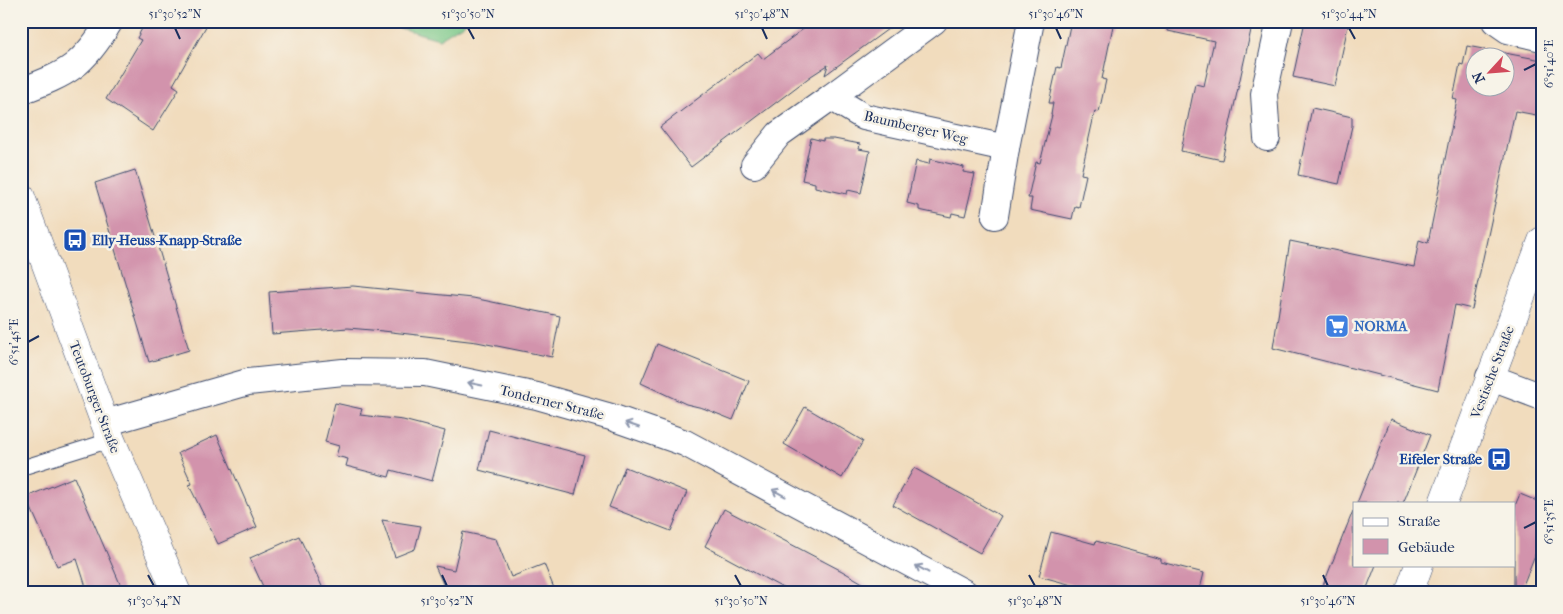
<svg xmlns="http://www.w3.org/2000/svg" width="1563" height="614" font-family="'IM FELL French Canon',serif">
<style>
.green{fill:#79c787;stroke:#4a7b72}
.building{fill:#d293ac;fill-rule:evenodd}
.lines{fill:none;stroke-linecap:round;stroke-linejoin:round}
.service-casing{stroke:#3b496c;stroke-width:16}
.minor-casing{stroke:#3b496c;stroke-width:28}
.tertiary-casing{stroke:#3b496c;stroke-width:29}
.secondary-casing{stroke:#3b496c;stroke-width:29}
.service{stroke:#fff;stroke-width:14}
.minor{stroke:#fff;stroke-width:26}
.tertiary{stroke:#fff;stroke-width:28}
.secondary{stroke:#fff;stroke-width:28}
.oneway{stroke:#8d97ae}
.ticks{fill:none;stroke:#1b2f5e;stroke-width:2}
.labels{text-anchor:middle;stroke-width:5;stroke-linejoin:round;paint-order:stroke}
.street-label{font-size:14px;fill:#1b2f5e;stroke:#f7f3e8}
.transit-label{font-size:14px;font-weight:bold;fill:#164399;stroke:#f7f3e8;text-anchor:start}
.shop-label{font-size:14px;font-weight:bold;fill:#366cbe;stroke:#f7f3e8;text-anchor:start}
.neatline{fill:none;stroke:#1b2f5e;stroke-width:2}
.ticks-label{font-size:12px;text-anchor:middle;fill:#1b2f5e}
</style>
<rect width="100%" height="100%" fill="#f7f3e8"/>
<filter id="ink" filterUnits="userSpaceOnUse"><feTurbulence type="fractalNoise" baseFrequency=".02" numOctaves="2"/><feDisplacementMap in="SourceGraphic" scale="10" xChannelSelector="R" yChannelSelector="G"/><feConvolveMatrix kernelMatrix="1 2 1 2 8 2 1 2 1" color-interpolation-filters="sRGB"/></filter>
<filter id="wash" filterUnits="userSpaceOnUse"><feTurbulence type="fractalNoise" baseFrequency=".0096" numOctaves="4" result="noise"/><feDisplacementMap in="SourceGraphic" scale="20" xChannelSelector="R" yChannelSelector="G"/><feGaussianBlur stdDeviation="1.12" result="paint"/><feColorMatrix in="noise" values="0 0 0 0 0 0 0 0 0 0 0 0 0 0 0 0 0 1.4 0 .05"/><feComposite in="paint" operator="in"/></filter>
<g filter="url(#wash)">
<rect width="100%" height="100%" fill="#f1dcbd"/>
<path class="green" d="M375 21H468L439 39Z"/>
<g id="blocks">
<g class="building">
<path d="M146 21H209L173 85 179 89 153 131 106 99 141 40 137 38Z"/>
<path d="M814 21H899L825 75 828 65 811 76 691 167 660 127 758 53 763 59Z"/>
<path d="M1071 21H1114L1102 79 1106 80 1099 112 1095 111 1081 174 1086 175 1079 207 1075 206 1072 219 1030 210 1032 198H1028L1036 162 1040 163 1052 115H1051L1053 103H1049L1057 67 1061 68Z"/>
<path d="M1169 21H1253L1222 160 1181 151 1195 84 1204 86 1214 41 1168 31Z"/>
<path d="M1305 21H1349L1335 86 1293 77Z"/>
<path d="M1467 46 1542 60V90L1536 115 1515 111 1472 309 1455 305 1438 390 1273 348 1290 241 1414 267 1419 240 1428 243 1457 100 1453 99 1460 64 1463 65ZM1476 58H1506V88H1476Z"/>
<path d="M1312 108 1352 117V126L1339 184 1298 175Z"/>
<path d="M811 138 823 141V139H834L860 144 859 149 870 151 861 193 848 190 847 194 815 187V183L802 180Z"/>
<path d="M930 159 964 167 963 172 975 174 965 216 952 213 951 217 919 210V206L907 203 916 161 929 164Z"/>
<path d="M135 170 189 350 149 362 95 183Z"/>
<path d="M353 286 473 298 560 316 552 357 477 342 383 331 348 328 272 334 269 292Z"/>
<path d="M657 344 749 381 733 420 703 408 686 404 641 383Z"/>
<path d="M335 403 362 409 360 415 403 420 445 431 432 481 391 470 389 477 346 466 348 459 336 456 339 446 325 442Z"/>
<path d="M805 407 863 441 842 478 784 444Z"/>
<path d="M1391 419 1430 435 1406 496 1403 503H1357Z"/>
<path d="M489 430 585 455 575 495 479 470Z"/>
<path d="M217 435 257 527 218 544 189 485 192 484 178 453Z"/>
<path d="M625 467 687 492 671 531 609 507Z"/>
<path d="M914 468 1001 516 980 553 893 505Z"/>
<path d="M74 477 124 593H88L77 559 57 566 26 497Z"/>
<path d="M1520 494 1542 503V537L1520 593H1514V508Z"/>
<path d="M724 509 842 571 880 593H792L705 546Z"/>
<path d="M1353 511 1354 565H1376L1365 593H1320Z"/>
<path d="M382 520 421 526 415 549 395 557Z"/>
<path d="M463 532 496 539 511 577 544 564 556 593H447L435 566 454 570Z"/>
<path d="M1051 532 1095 544 1096 541 1161 559V562L1204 573 1199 593H1081L1083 588 1039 576Z"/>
<path d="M299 536 325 593H266L250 558Z"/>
</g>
</g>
</g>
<g filter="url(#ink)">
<use href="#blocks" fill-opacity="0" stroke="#3b496c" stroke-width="1"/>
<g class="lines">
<g class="service-casing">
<path id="service" d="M21 468 111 440"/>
</g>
<g class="minor-casing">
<g id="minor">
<path d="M934 21 831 97 864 117 1006 148 1031 21"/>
<path d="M1495 21 1508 30 1542 38"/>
<path d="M21 91C69 73 83 66 110 21"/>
<path d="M1267 138 1264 94 1280 21"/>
<path d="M754 165 779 134 831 97"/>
<path d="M995 216 1006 148"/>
<path d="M1489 377 1542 397"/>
<path d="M105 423 248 382 343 372 425 373 537 396 611 417 685 443 965 593"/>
</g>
</g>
<g class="tertiary-casing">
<g id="tertiary">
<path d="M1443 503 1542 241"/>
<path d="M1409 593 1419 565"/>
</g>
</g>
<g class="secondary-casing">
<path id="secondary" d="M21 197 111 440 177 593"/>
</g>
<use href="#service" class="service"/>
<use href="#minor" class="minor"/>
<use href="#tertiary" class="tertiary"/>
<use href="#secondary" class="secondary"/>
</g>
<defs><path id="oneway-shaft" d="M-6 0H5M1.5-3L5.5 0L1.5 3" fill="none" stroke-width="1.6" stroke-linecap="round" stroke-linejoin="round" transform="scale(1.25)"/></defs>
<g class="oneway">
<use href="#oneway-shaft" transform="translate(475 384) rotate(-168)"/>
<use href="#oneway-shaft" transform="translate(632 425) rotate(-161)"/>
<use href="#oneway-shaft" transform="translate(779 493) rotate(-152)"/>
<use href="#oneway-shaft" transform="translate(922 569) rotate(-151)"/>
</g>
</g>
<path class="ticks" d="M175 28 180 39M468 28 474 39M762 28 767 39M1056 28 1061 39M1349 28 1355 39M1524 70 1536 64M28 342 39 336M1524 528 1536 522M148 575 154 586M442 575 447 586M735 575 741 586M1029 575 1035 586M1323 575 1328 586"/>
<defs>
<g id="bus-square" transform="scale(1.25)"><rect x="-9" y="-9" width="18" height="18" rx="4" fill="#1a4fb4" stroke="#f7f3e8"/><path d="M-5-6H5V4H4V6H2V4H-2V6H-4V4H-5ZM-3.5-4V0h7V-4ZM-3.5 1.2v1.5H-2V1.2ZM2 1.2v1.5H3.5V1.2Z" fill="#fff"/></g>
<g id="supermarket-square" transform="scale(1.25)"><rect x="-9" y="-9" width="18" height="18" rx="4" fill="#3f7fe0" stroke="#f7f3e8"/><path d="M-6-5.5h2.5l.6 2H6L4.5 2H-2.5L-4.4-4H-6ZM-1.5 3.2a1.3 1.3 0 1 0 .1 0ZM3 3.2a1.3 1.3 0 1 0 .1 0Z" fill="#fff"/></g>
</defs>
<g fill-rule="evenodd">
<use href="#bus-square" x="75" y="240"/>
<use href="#supermarket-square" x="1337" y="326"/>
<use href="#bus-square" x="1499" y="459"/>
</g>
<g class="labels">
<g class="street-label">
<text transform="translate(916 127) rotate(13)" y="5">Baumberger Weg</text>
<text transform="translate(1492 372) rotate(-69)" y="5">Vestische Straße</text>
<text transform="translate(95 397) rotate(69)" y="5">Teutoburger Straße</text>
<text transform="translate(552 402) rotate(14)" y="5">Tonderner Straße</text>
</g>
<g class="transit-label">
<text x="92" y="245">Elly-Heuss-Knapp-Straße</text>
<text x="1482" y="464" text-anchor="end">Eifeler Straße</text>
</g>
<g class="shop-label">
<text x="1354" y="331">NORMA</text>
</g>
</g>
<rect width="1563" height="614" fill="none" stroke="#f7f3e8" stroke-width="55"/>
<rect x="1353" y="502" width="162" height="65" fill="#f7f3e8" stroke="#9fa5b1"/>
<rect x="1363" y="518" width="25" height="8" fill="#ffffff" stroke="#9fa5b1"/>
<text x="1398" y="526" font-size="15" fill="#1b2f5e">Straße</text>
<rect x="1363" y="539" width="25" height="15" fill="#d293ac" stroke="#9fa5b1"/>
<text x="1398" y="552" font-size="15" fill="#1b2f5e">Gebäude</text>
<g transform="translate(1490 72) rotate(244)"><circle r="24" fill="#f7f3e8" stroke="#9fa5b1"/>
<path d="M0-4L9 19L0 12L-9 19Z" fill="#d1495b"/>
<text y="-8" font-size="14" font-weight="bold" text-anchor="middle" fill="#1b2f5e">N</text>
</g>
<rect x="28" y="28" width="1508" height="558" class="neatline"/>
<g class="ticks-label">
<text x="175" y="18">51°30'52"N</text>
<text x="468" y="18">51°30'50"N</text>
<text x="762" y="18">51°30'48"N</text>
<text x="1056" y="18">51°30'46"N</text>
<text x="1349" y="18">51°30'44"N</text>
<text transform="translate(1549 64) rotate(-90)" y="4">6°51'40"E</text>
<text transform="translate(14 342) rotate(-90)" y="4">6°51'45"E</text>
<text transform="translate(1549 522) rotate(-90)" y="4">6°51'35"E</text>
<text x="154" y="605">51°30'54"N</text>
<text x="447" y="605">51°30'52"N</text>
<text x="741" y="605">51°30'50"N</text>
<text x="1035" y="605">51°30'48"N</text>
<text x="1328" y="605">51°30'46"N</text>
</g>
</svg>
